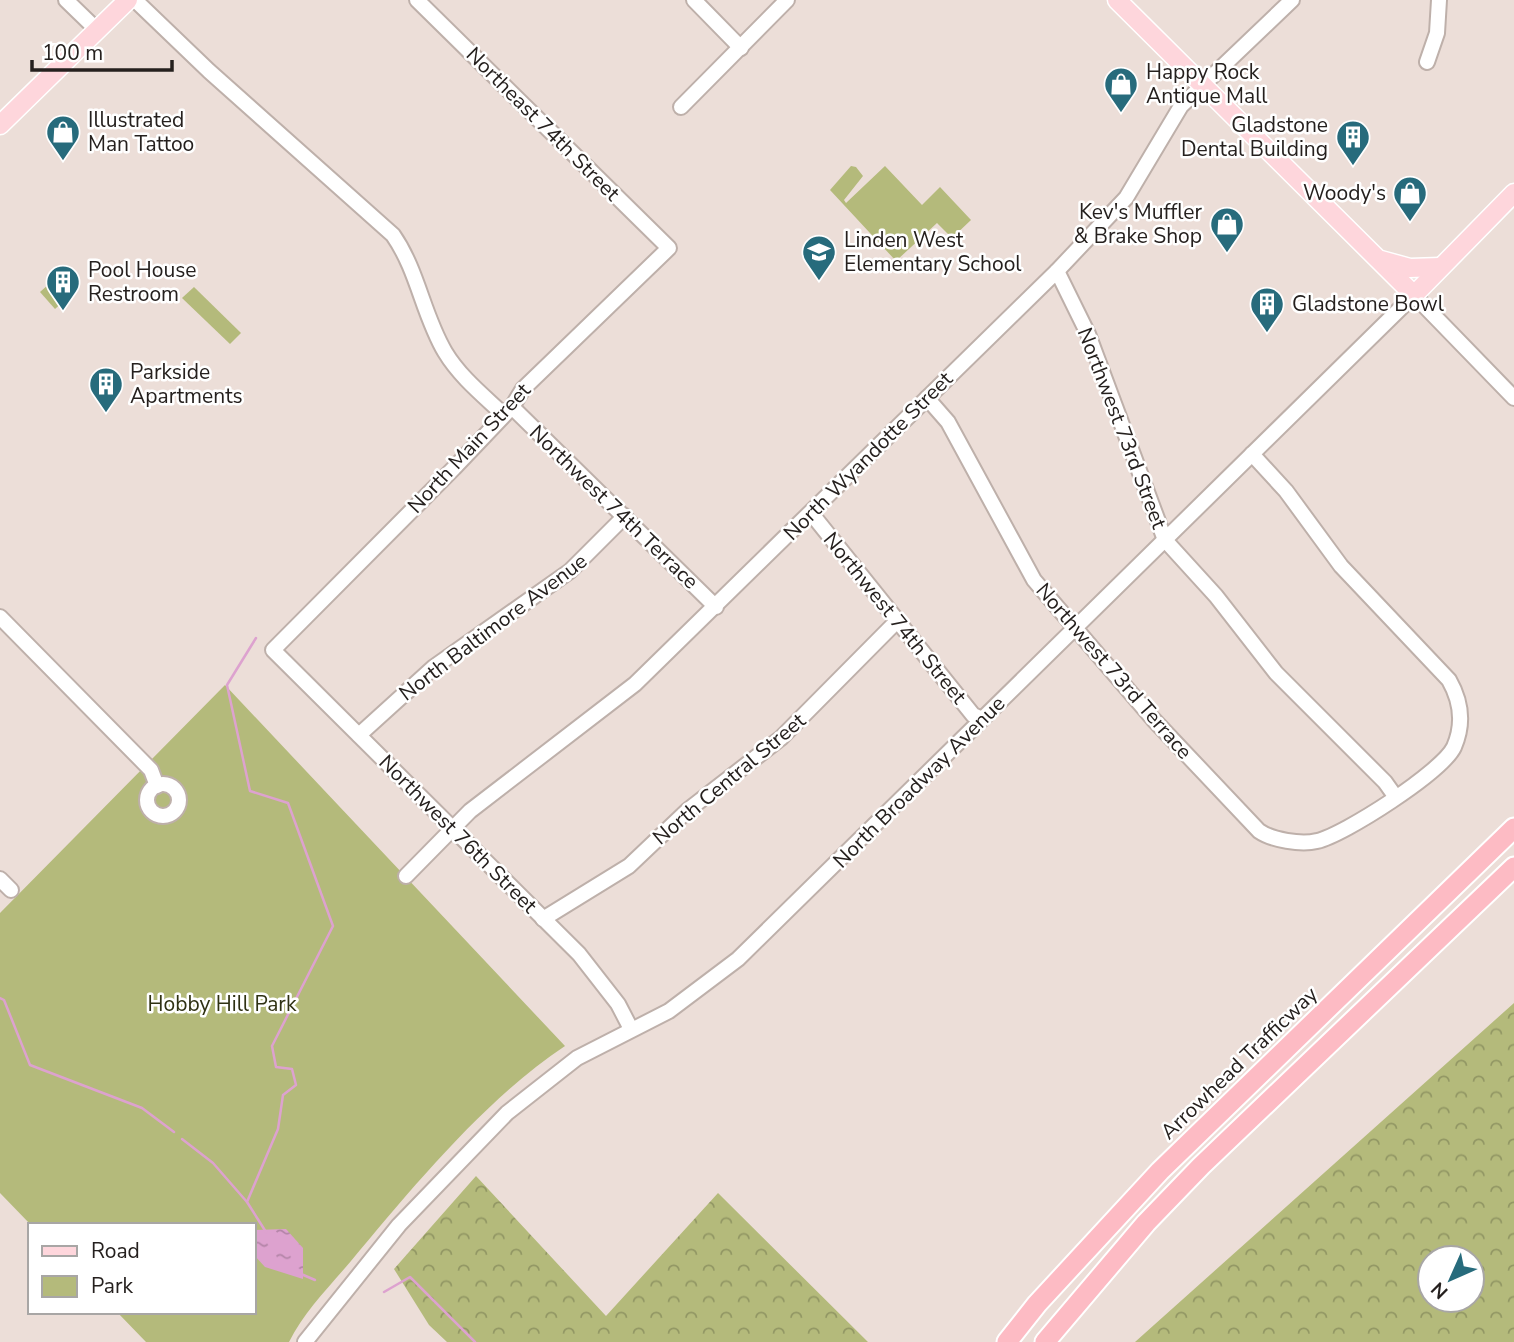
<svg xmlns="http://www.w3.org/2000/svg" width="1514" height="1342" font-family="'Nunito Sans',sans-serif">
<style>
.forest{fill:url(#forest-crowns);fill-rule:evenodd}
.green{fill:#b4ba7b}
.water{fill:url(#water-ripples)}
.lines{fill:none;stroke-linecap:round;stroke-linejoin:round}
.stream{stroke:#dda2cf;stroke-width:2.5}
.minor-casing{stroke:#beb0aa;stroke-width:18}
.major-casing{stroke:#fff;stroke-width:21}
.highway-casing{stroke:#fff;stroke-width:23}
.minor{stroke:#fff;stroke-width:14}
.major{stroke:#fed6dc;stroke-width:18}
.highway{stroke:#fdbbc4;stroke-width:19}
.labels{text-anchor:middle;stroke-width:5;stroke-linejoin:round;paint-order:stroke}
.poi-label{font-size:21px;fill:#25201e;stroke:#fff;text-anchor:start}
.street-label{font-size:21px;fill:#25201e;stroke:#fff}
.park-label{font-size:21px;fill:#2f3113;stroke:#fff}
</style>
<defs>
<pattern id="forest-crowns" width="20" height="18" patternUnits="userSpaceOnUse" patternTransform="scale(1.75)"><rect width="20" height="18" fill="#b4ba7b"/><path d="M2 6a3 3 0 1 1 6 0M12 15a3 3 0 1 1 6 0" fill="none" stroke="#929764"/></pattern>
<pattern id="water-ripples" width="26" height="14" patternUnits="userSpaceOnUse" patternTransform="scale(1.75)"><rect width="26" height="14" fill="#dda2cf"/><path d="M2 4q2-2 4 0t4 0M15 11q2-2 4 0t4 0" fill="none" stroke="#b384a7"/></pattern>
</defs>
<rect width="100%" height="100%" fill="#ecded8"/>
<g class="forest">
<path d="M1514 1003V1342H1135ZM1430 1258H1472V1300H1430Z"/>
<path d="M476 1176 606 1316 718 1193 868 1342H447L429 1325 394 1269Z"/>
</g>
<g class="green">
<path d="M851 166 856 167 863 176 844 200 846 203 885 166 922 205 940 187 971 220 952 238 937 223 896 261 830 190Z"/>
<path d="M49 284 64 301 55 309 40 292Z"/>
<path d="M194 287 241 333 230 344 182 298Z"/>
<path d="M225 685 565 1046C486 1098 411 1189 351 1261 329 1287 304 1312 289 1342H146L117 1312H254V1225H31L0 1193V913Z"/>
</g>
<g class="water">
<path d="M63 271 78 286 69 295 54 280Z"/>
<path d="M286 1229 303 1248V1279L265 1267 254 1255V1230Z"/>
</g>
<g class="lines">
<g class="stream">
<path d="M256 638 227 685 250 791 288 803 333 926 272 1046 276 1067 292 1069 296 1085 283 1095 278 1129 247 1202 266 1232"/>
<path d="M0 998 4 1000 30 1065 142 1108 174 1132"/>
<path d="M182 1139 213 1163 247 1202"/>
<path d="M301 1274 315 1280"/>
<path d="M384 1292 410 1277 475 1342"/>
</g>
<g class="minor-casing">
<g id="minor">
<path d="M66 0 97 30"/>
<path d="M135 0 209 71 393 235C418 271 423 315 445 352 460 377 484 396 504 415"/>
<path d="M417 0 669 248 523 389 512 407 454 468 273 650 579 954 618 1004 631 1029"/>
<path d="M694 0 741 48"/>
<path d="M1427 62 1437 33 1439 0"/>
<path d="M681 107 787 0"/>
<path d="M1057 271 1088 334 1165 540 1216 596 1276 673 1385 782 1395 796"/>
<path d="M927 398 948 422 1034 580 1153 719 1259 831C1272 840 1301 845 1317 841 1344 835 1442 772 1454 747 1464 724 1461 701 1449 680L1341 566 1286 491 1252 454"/>
<path d="M512 407 716 607"/>
<path d="M811 513 973 715 982 719"/>
<path d="M0 617 151 770 157 786"/>
<path d="M359 735 434 667 570 571 625 516"/>
<circle cx="163" cy="800" r="16"/>
<path d="M406 876 470 811 635 684 1057 271 1126 198 1181 106 1292 0"/>
<path d="M0 879 11 890"/>
<path d="M543 919 629 866 688 810 781 738 898 620"/>
<path d="M305 1342 399 1225 507 1113 577 1058 669 1011 738 959 1414 295 1514 398"/>
</g>
</g>
<g class="major-casing">
<g id="major">
<path d="M1117 0 1414 295 1514 193"/>
<path d="M0 125 128 0"/>
<path d="M1381 260 1410 268 1440 267"/>
</g>
</g>
<g class="highway-casing">
<g id="highway">
<path d="M1007 1342 1037 1304 1160 1171 1514 828"/>
<path d="M1045 1342 1146 1223 1201 1166 1514 867"/>
</g>
</g>
<use href="#minor" class="minor"/>
<use href="#major" class="major"/>
<use href="#highway" class="highway"/>
</g>
<defs>
<g id="shop-pin" transform="scale(1.75)"><path d="M0 17L-7.5 6A9.5 9.5 0 1 1 7.5 6Z" fill="#276b7c" stroke="#fff"/><path d="M-5-2.5h2.3a2.7 3.5 0 0 1 5.4 0H5L5.5 6h-11ZM-1.5-2.5h3a1.5 2.3 0 0 0-3 0Z" fill="#fff"/></g>
<g id="building-pin" transform="scale(1.75)"><path d="M0 17L-7.5 6A9.5 9.5 0 1 1 7.5 6Z" fill="#276b7c" stroke="#fff"/><path d="M-4-6H4V6H1V3H-1V6H-4ZM-2.5-4.3h1.7v1.8h-1.7ZM.8-4.3h1.7v1.8H.8ZM-2.5-1h1.7V.8h-1.7ZM.8-1h1.7V.8H.8Z" fill="#fff"/></g>
<g id="school-pin" transform="scale(1.75)"><path d="M0 17L-7.5 6A9.5 9.5 0 1 1 7.5 6Z" fill="#276b7c" stroke="#fff"/><path d="M0-5L7-2L0 1L-7-2ZM-4 1L0 2.5L4 1V4Q0 6-4 4Z" fill="#fff"/></g>
</defs>
<g fill-rule="evenodd">
<use href="#shop-pin" x="1121" y="84"/>
<use href="#shop-pin" x="63" y="132"/>
<use href="#building-pin" x="1353" y="137"/>
<use href="#shop-pin" x="1410" y="193"/>
<use href="#shop-pin" x="1227" y="224"/>
<use href="#school-pin" x="819" y="252"/>
<use href="#building-pin" x="63" y="282"/>
<use href="#building-pin" x="1267" y="304"/>
<use href="#building-pin" x="106" y="384"/>
</g>
<g class="labels">
<g class="poi-label">
<text x="1146" y="79">Happy Rock<tspan x="1146" dy="24">Antique Mall</tspan></text>
<text x="88" y="127">Illustrated<tspan x="88" dy="24">Man Tattoo</tspan></text>
<text x="1328" y="132" text-anchor="end">Gladstone<tspan x="1328" dy="24">Dental Building</tspan></text>
<text x="1386" y="200" text-anchor="end">Woody's</text>
<text x="1202" y="219" text-anchor="end">Kev's Muffler<tspan x="1202" dy="24">&amp; Brake Shop</tspan></text>
<text x="844" y="247">Linden West<tspan x="844" dy="24">Elementary School</tspan></text>
<text x="88" y="277">Pool House<tspan x="88" dy="24">Restroom</tspan></text>
<text x="1292" y="311">Gladstone Bowl</text>
<text x="130" y="379">Parkside<tspan x="130" dy="24">Apartments</tspan></text>
</g>
<g class="street-label">
<text transform="translate(543 124) rotate(45)" y="7">Northeast 74th Street</text>
<text transform="translate(1122 428) rotate(69)" y="7">Northwest 73rd Street</text>
<text transform="translate(469 448) rotate(-47)" y="7">North Main Street</text>
<text transform="translate(868 456) rotate(-45)" y="7">North Wyandotte Street</text>
<text transform="translate(614 507) rotate(44)" y="7">Northwest 74th Terrace</text>
<text transform="translate(895 618) rotate(51)" y="7">Northwest 74th Street</text>
<text transform="translate(493 627) rotate(-37)" y="7">North Baltimore Avenue</text>
<text transform="translate(1114 671) rotate(49)" y="7">Northwest 73rd Terrace</text>
<text transform="translate(729 779) rotate(-40)" y="7">North Central Street</text>
<text transform="translate(919 782) rotate(-45)" y="7">North Broadway Avenue</text>
<text transform="translate(458 834) rotate(45)" y="7">Northwest 76th Street</text>
<text transform="translate(1239 1063) rotate(-44)" y="7">Arrowhead Trafficway</text>
</g>
<g class="park-label">
<text x="222" y="1011">Hobby Hill Park</text>
</g>
</g>
<rect x="28" y="1223" width="228" height="91" fill="#ffffff" stroke="#a8a6a5" stroke-width="2"/>
<rect x="42" y="1246" width="35" height="10" fill="#fed6dc" stroke="#a8a6a5" stroke-width="2"/>
<text x="91" y="1258" font-size="21" fill="#25201e">Road</text>
<rect x="42" y="1276" width="35" height="21" fill="#b4ba7b" stroke="#a8a6a5" stroke-width="2"/>
<text x="91" y="1293" font-size="21" fill="#25201e">Park</text>
<g transform="translate(1451 1279) rotate(225)"><circle r="33" fill="#ffffff" stroke="#a8a6a5" stroke-width="2"/>
<path d="M0-5L12 26L0 18L-12 26Z" fill="#276b7c"/>
<text y="-10" font-size="19" font-weight="bold" text-anchor="middle" fill="#25201e">N</text>
</g>
<path d="M32 60v10h140v-10" fill="none" stroke="#25201e" stroke-width="3.5"/>
<text x="42" y="60" font-size="21" fill="#25201e" stroke="#ffffff" stroke-width="5" paint-order="stroke">100 m</text>
</svg>
